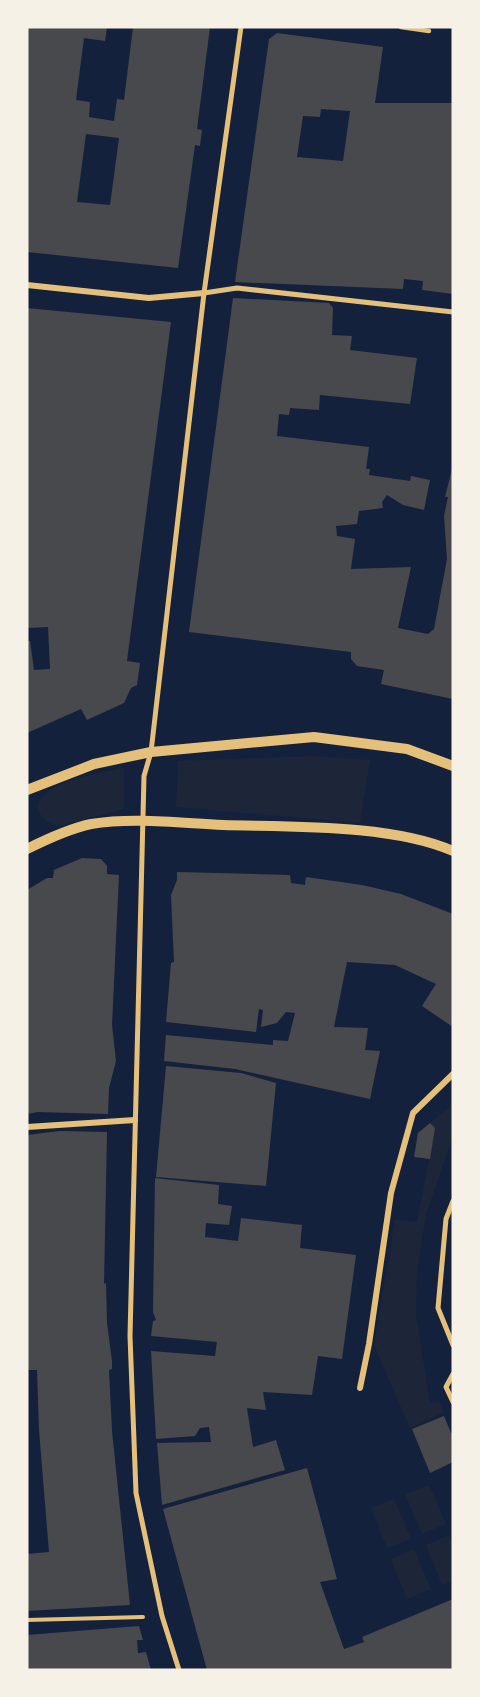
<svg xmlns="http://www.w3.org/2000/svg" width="480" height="1697" font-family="Manrope,sans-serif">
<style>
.green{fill:#1d2539}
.building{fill:#48494c;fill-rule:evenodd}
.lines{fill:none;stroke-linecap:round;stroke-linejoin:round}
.path{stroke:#e5c07b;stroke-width:4}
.service{stroke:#e5c07b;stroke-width:4.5}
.pedestrian{stroke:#e5c07b;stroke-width:5}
.minor{stroke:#e5c07b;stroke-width:6}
.tertiary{stroke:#e5c07b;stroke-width:10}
</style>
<rect width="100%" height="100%" fill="#14213d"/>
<g class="green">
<path d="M312 756 370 760 360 823 176 807 178 761Z"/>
<path d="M124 768V809L59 826C50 824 41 821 39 810 33 783 104 772 124 768Z"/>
<path d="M453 1104V1136L426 1214 417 1270 416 1316 430 1403 439 1401 444 1412 410 1428 374 1345 395 1220 417 1222 435 1128 430 1123Z"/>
<path d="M429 1485 446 1524 422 1534 405 1494Z"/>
<path d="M394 1499 411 1539 387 1548 371 1508Z"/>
<path d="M449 1535 453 1544V1580L442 1585 426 1545Z"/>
<path d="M414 1549 431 1589 407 1599 391 1559Z"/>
</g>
<g class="building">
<path d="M27 27H107L105 41 84 38 76 100 90 102 89 117 114 121 117 99 124 100 133 27H210L197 129 202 130 200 146 195 145 178 268 27 252ZM86 134 119 138 110 205 77 202Z"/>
<path d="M277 33 383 47 375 103H453V294L422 290 423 281 404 279 403 289 235 282 269 39ZM321 109 350 111 343 161 297 157 303 116 320 117Z"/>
<path d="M233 298 329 303 333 308 332 335 352 336 350 350 417 358 410 404 320 395 319 410 290 408 289 415 279 414 277 436 369 447 366 469H370L369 475 410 481 411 476 430 480 424 510 403 505 387 495 382 502 383 508 359 511 357 524 336 526 337 536 355 539 351 569 411 567 398 628 428 634 434 629 447 559 444 516 448 497H445L453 465V699L381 684 384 670 357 666 351 659V652L189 632Z"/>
<path d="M27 308 171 322 127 661 140 663 137 685 131 688 124 703 87 720 81 709 27 733V641H30L34 670 50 669 48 627 27 628Z"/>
<path d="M82 858 101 859 107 866V874L119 875 112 1025 116 1061 109 1088 108 1114 38 1112 27 1114V890L47 878H53L54 870Z"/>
<path d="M177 872 290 875 291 883 305 885 306 877 362 885 401 894 453 914V1027L422 1006 436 984 395 965 347 962 334 1027 368 1028 365 1050 380 1051 370 1099 235 1069 164 1061 166 1035 273 1045V1040L288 1041 295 1013 286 1012 277 1023 261 1027 263 1010 259 1009 256 1032 166 1022 171 963 174 962 171 895 177 880Z"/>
<path d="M166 1066 241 1073 276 1083 266 1186 156 1177Z"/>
<path d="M430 1123 435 1128 430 1159 414 1157 418 1133Z"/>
<path d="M60 1131 107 1132 104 1284 106 1283 107 1323 112 1361V1369L109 1370 112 1431 130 1605 27 1611V1554L49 1552 39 1430 37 1370H27V1135Z"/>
<path d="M155 1178 219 1185 218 1204 232 1206 229 1225 206 1223 205 1237 238 1241 241 1218 302 1225 300 1248 356 1255 342 1359 318 1356 312 1395 263 1392 266 1410 247 1408 253 1447 276 1440 285 1470 162 1505 157 1443 211 1442 209 1427 200 1428 195 1436 156 1439 151 1351 215 1356 217 1342 151 1336 153 1321 156 1320 153 1312Z"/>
<path d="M444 1416 451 1433 453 1432V1462L430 1473 412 1429Z"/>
<path d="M307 1468 337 1579 320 1582 344 1649 364 1642 362 1637 453 1599V1670H207L163 1509Z"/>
<path d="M139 1626 143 1640H137L138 1653 146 1652 151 1670H27V1635Z"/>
</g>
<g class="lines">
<path class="path" d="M27 1620 143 1617"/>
<path class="service" d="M401 27 429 31"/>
<g class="pedestrian">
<path d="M204 293 237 288 453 312"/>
<path d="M453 1201 446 1219 438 1308 453 1345"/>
<path d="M453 1374 446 1387 453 1402"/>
<path d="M179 1670 162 1616 136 1493 130 1336 144 776 151 752 204 293 241 27"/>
</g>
<g class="minor">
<path d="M27 285 149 298 204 293"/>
<path d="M27 1127 135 1120"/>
<path d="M360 1388 369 1344 391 1193 413 1113 453 1074"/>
</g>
<g class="tertiary">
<path d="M27 790 94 764 151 752 314 737 407 749 453 766"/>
<path d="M27 849C47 839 68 829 91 824 133 817 180 823 223 825 290 827 392 824 453 851"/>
</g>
</g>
<rect width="480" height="1697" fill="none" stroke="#f6f1e7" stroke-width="57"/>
</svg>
